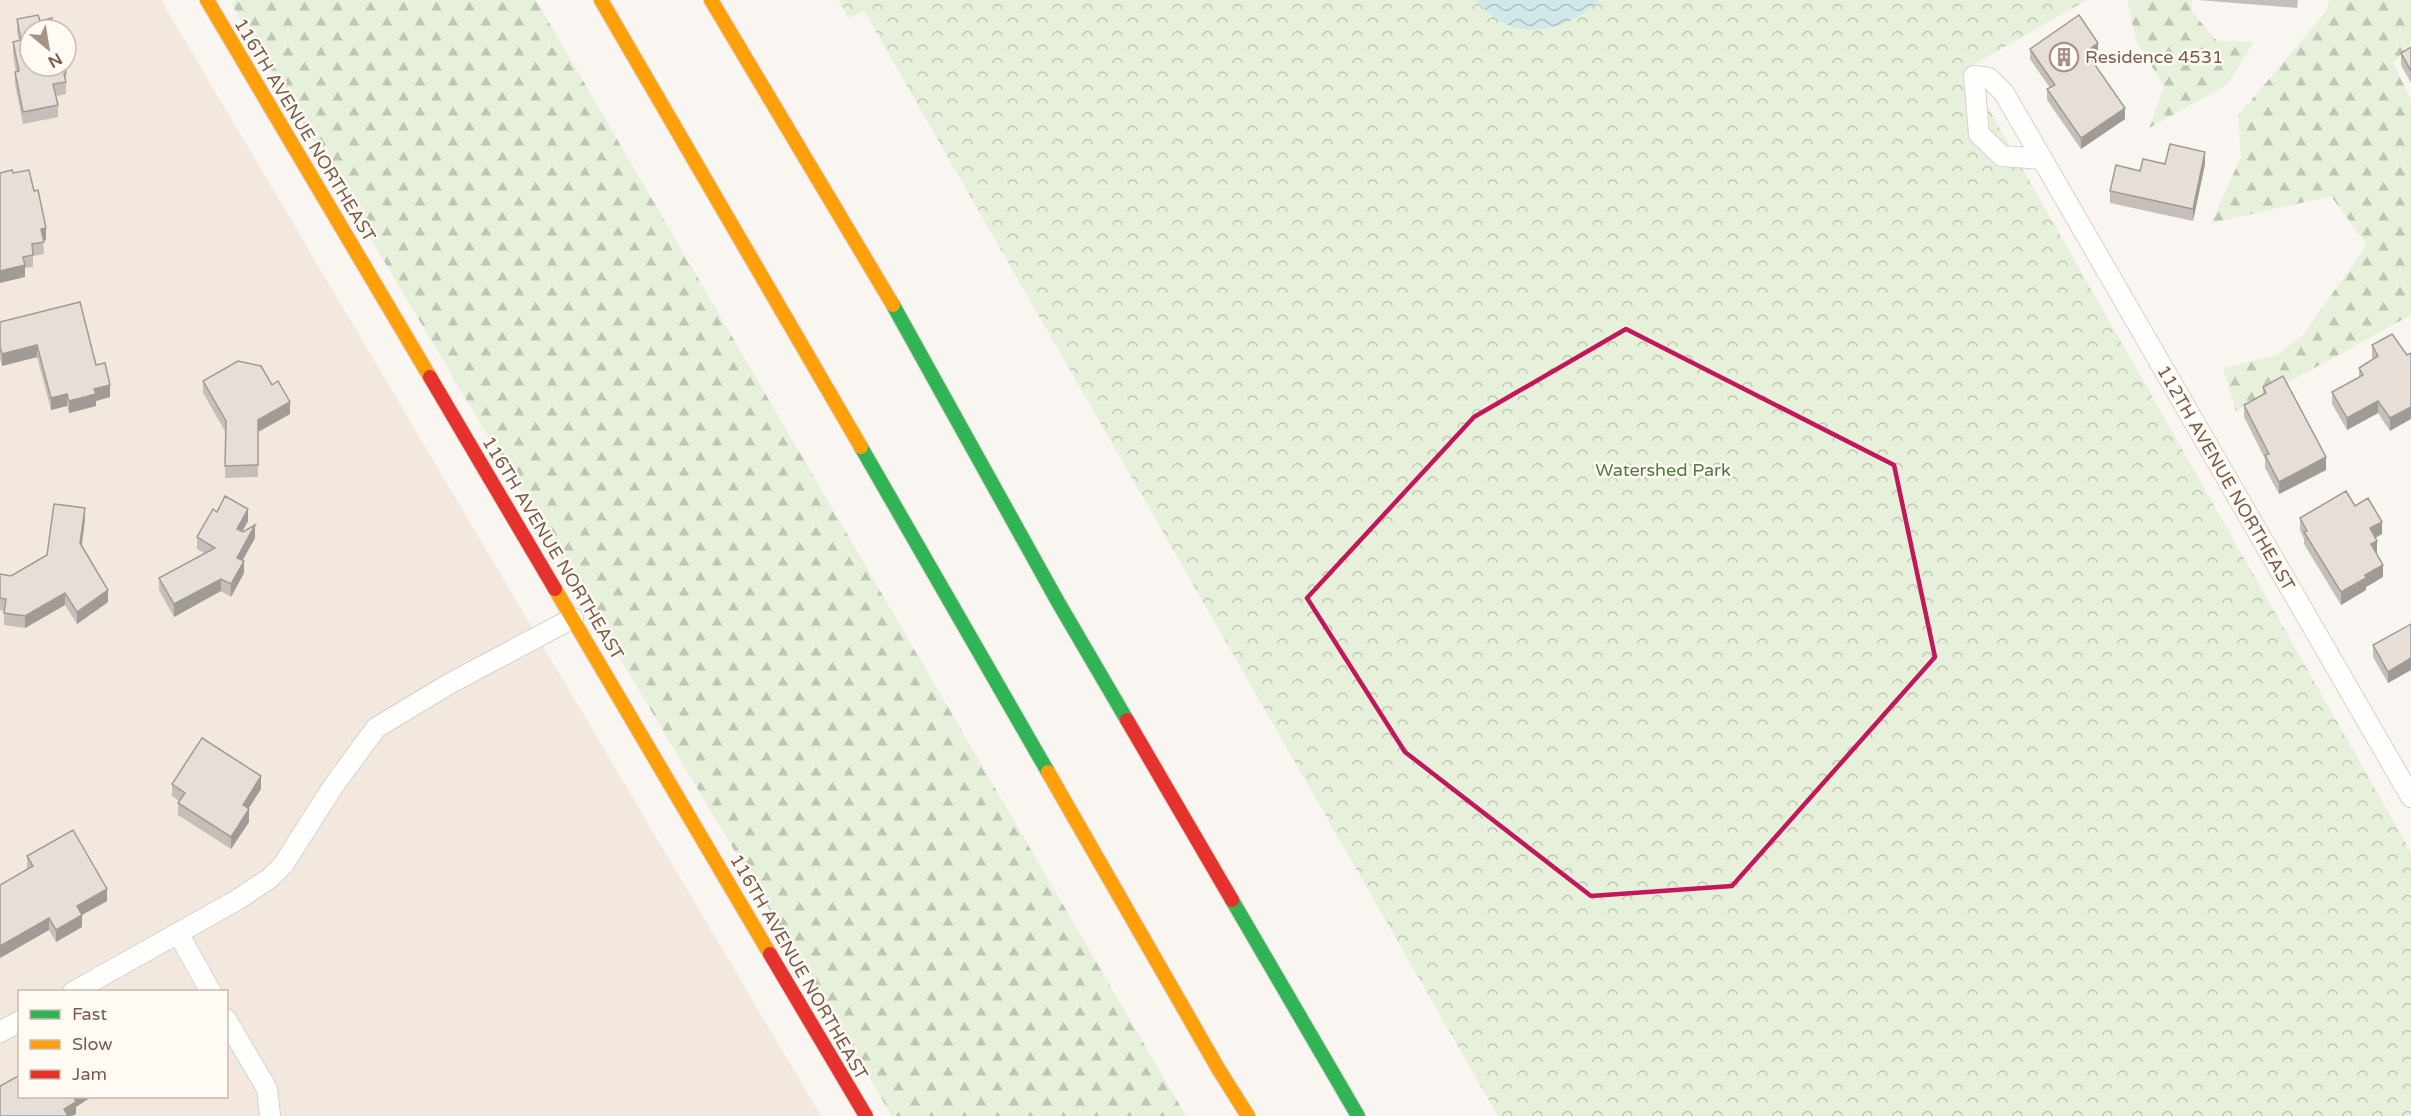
<svg xmlns="http://www.w3.org/2000/svg" width="2411" height="1116" font-family="'Varela Round',sans-serif">
<style>
.residential{fill:#f2e8de;fill-rule:evenodd}
.forest{fill:url(#forest-firs)}
.park{fill:url(#park-crowns)}
.water{fill:url(#water-waves)}
.lines{fill:none;stroke-linecap:round;stroke-linejoin:round}
.street-casing{stroke:#d7d1cb;stroke-width:22}
.fast-casing{stroke:#d9d2cb;stroke-width:16}
.slow-casing{stroke:#d9d2cb;stroke-width:16}
.jam-casing{stroke:#d9d2cb;stroke-width:16}
.street{stroke:#fefefd;stroke-width:20}
.fast{stroke:#30b455;stroke-width:14}
.slow{stroke:#ff9f0a;stroke-width:14}
.jam{stroke:#e5322d;stroke-width:14}
.wall{fill:#c6bfb9}
.shaded-wall{fill:#a19b96}
.building{fill:#e6ded7;stroke:#a19b96;stroke-width:1.5}
.marked{fill:none;stroke:#c2185b;stroke-width:4.5;stroke-linejoin:round}
.labels{text-anchor:middle;stroke-width:5;stroke-linejoin:round;paint-order:stroke}
.poi-label{font-size:18px;fill:#7a5c4d;stroke:#fffaf3;text-anchor:start}
.street-label{font-size:18px;fill:#7a5c4d;stroke:#fffaf3}
.park-label{font-size:18px;fill:#537a41;stroke:#fffaf3}
</style>
<defs>
<pattern id="forest-firs" width="22" height="20" patternUnits="userSpaceOnUse" patternTransform="scale(1.5)"><rect width="22" height="20" fill="#e7f0db"/><path d="M5 1l3.5 6h-7zM16 11l3.5 6h-7z" fill="#c0c6b4"/></pattern>
<pattern id="park-crowns" width="20" height="18" patternUnits="userSpaceOnUse" patternTransform="scale(1.5)"><rect width="20" height="18" fill="#e7f0db"/><path d="M2 6a3 3 0 1 1 6 0M12 15a3 3 0 1 1 6 0" fill="none" stroke="#c0c6b4"/></pattern>
<pattern id="water-waves" width="16" height="10" patternUnits="userSpaceOnUse" patternTransform="scale(1.5)"><rect width="16" height="10" fill="#d0e8ea"/><path d="M0 5q4-4 8 0t8 0" fill="none" stroke="#aebfc0"/></pattern>
</defs>
<rect width="100%" height="100%" fill="#f9f5f0"/>
<path class="residential" d="M0 0H161L821 1116H0ZM30 30H66V66H30ZM20 992H226V1096H20Z"/>
<g class="forest">
<path d="M235 0H536L1186 1116H892L232 5Z"/>
<path d="M2127 0H2192V12L2217 41 2254 42 2227 85 2149 128 2164 86 2136 41Z"/>
<path d="M2329 0H2411V44L2393 63 2411 100V315L2236 411 2223 368 2277 355 2303 335 2367 245 2331 196 2211 223 2241 157 2238 116 2327 10Z"/>
</g>
<path class="park" d="M838 0H2087L1966 69 2411 852V1116H1498L864 11 849 18Z"/>
<path class="water" d="M1476 0H1599C1566 35 1508 43 1476 0Z"/>
<g class="lines">
<g class="street-casing">
<g id="street">
<path d="M2042 159 2002 156 1979 134 1974 76 1989 78 2004 93 2411 797"/>
<path d="M178 933 211 992"/>
<path d="M73 992 237 900 270 878 283 865 334 785 376 728 449 684 573 618"/>
<path d="M226 1019 267 1089 270 1116"/>
<path d="M0 1032 20 1021"/>
</g>
</g>
<g class="fast-casing">
<g id="fast">
<path d="M893 305 1058 602 1127 720"/>
<path d="M861 447 1048 772"/>
<path d="M1232 900 1358 1116"/>
</g>
</g>
<g class="slow-casing">
<g id="slow">
<path d="M207 0 430 377"/>
<path d="M601 0 861 447"/>
<path d="M711 0 893 305"/>
<path d="M555 589 770 954"/>
<path d="M1048 772 1219 1070 1248 1116"/>
</g>
</g>
<g class="jam-casing">
<g id="jam">
<path d="M430 377 555 589"/>
<path d="M1127 720 1232 900"/>
<path d="M770 954 866 1116"/>
</g>
</g>
<use href="#street" class="street"/>
<use href="#fast" class="fast"/>
<use href="#slow" class="slow"/>
<use href="#jam" class="jam"/>
</g>
<g class="wall">
<path d="M2198 0H2298L2297 8Z"/>
<path d="M17 19 40 21 66 73V94L56 96 58 105V117L23 124 15 84V72H16L13 54V42L19 41 17 32Z"/>
<path d="M2411 47V83L2401 65V53Z"/>
<path d="M2030 49 2098 54 2091 59 2125 119 2081 149 2047 100V89L2050 88 2030 59Z"/>
<path d="M2165 164H2205L2193 221 2110 203V191L2140 171Z"/>
<path d="M13 173 34 191 46 240H43L44 254 33 256V267L25 268V277Z"/>
<path d="M0 322 96 365 110 397 96 401V406L69 413 67 406 51 410 37 357 2 366 0 359Z"/>
<path d="M2392 334 2390 431 2378 413 2347 430 2332 404V392L2359 378V368L2373 359 2372 357V345Z"/>
<path d="M203 381 272 385 290 414 258 432V477L225 478 226 433 203 393Z"/>
<path d="M2263 387 2326 470 2279 494 2265 468V459L2244 417V405L2263 395Z"/>
<path d="M2355 506 2382 534 2375 538 2377 553 2383 577 2366 587V590L2341 605 2304 544V539L2300 530V518Z"/>
<path d="M217 512 248 521 242 532 255 538 243 560 244 573 231 597 221 591 174 617 159 590V578L204 553 197 549V537Z"/>
<path d="M85 520 82 546 108 602 77 624 65 605 25 628 4 625V611L0 610V574L11 576 47 555Z"/>
<path d="M2411 624V670L2388 683 2373 657V645Z"/>
<path d="M172 784 261 789 248 809 249 822 231 849 178 815V803L179 801 172 796Z"/>
<path d="M27 856 107 901 82 915V927L56 942 49 930 0 958V885L27 869Z"/>
</g>
<g class="shaded-wall">
<path d="M2098 43V54L2086 62V52Z"/>
<path d="M2125 108V119L2081 149V138Z"/>
<path d="M2205 152V164L2193 221V209Z"/>
<path d="M46 228V240L41 241V229Z"/>
<path d="M25 265V277L0 283V271Z"/>
<path d="M37 345V357L2 366V354Z"/>
<path d="M110 385V397L96 401V406L69 413V401L94 389Z"/>
<path d="M67 394V406L51 410V398Z"/>
<path d="M2378 401V413L2347 430V418Z"/>
<path d="M290 402V414L258 432V420Z"/>
<path d="M2411 407V419L2390 431V418Z"/>
<path d="M2326 457V470L2279 494V482Z"/>
<path d="M85 508V520L80 556V543Z"/>
<path d="M248 509V521L237 541V529Z"/>
<path d="M2382 522V534L2370 541V528Z"/>
<path d="M255 525V538L237 570V558Z"/>
<path d="M2377 541V553L2371 556V544Z"/>
<path d="M244 561V573L231 597V584Z"/>
<path d="M2383 565V577L2366 587V590L2341 605V592L2365 575Z"/>
<path d="M221 579V591L174 617V604Z"/>
<path d="M108 590V602L77 624V612Z"/>
<path d="M65 593V605L25 628V616Z"/>
<path d="M2411 658V670L2388 683V672Z"/>
<path d="M261 776V789L243 817V805Z"/>
<path d="M249 809V822L231 849V837Z"/>
<path d="M107 889V901L82 915V927L56 942V930L77 906Z"/>
<path d="M49 918V930L0 958V946Z"/>
<path d="M93 1096 76 1107V1114L72 1116H64V1109L73 1097Z"/>
</g>
<g class="building">
<path d="M38 15 40 21 52 18V22H56L58 30H30V66H65L66 73 64 74 66 82 53 84 58 105 23 112 15 72 19 71 13 42 21 40 17 19Z"/>
<path d="M2079 15 2098 43 2086 52 2125 108 2081 138 2047 89 2055 85 2030 49Z"/>
<path d="M2411 47V71L2401 53Z"/>
<path d="M2170 144 2205 152 2193 209 2110 191 2116 165 2140 171 2143 159 2165 164Z"/>
<path d="M12 170 13 173 29 170 34 191 38 190 46 228 41 229 44 242 32 244 33 255 23 257 25 265 0 271V173Z"/>
<path d="M80 302 96 365 105 363 110 385 94 389 96 394 69 401 67 394 51 398 37 345 2 354 0 347V322Z"/>
<path d="M2392 334 2407 355 2411 353V407L2390 418 2378 401 2347 418 2332 392 2363 375 2359 368 2378 356 2372 345Z"/>
<path d="M238 361 261 366 272 385 278 381 290 402 258 420V465L225 466 226 421 203 381Z"/>
<path d="M2283 376 2326 457 2279 482 2265 455 2269 454 2244 405 2266 393 2263 387Z"/>
<path d="M2346 491 2355 506 2368 498 2382 522 2370 528 2377 541 2371 544 2383 565 2365 575 2366 578 2341 592 2304 532 2307 531 2300 518Z"/>
<path d="M225 496 248 509 237 529 243 532 255 525 237 558 244 561 231 584 221 579 174 604 159 578 215 548 197 537 213 509 217 512Z"/>
<path d="M54 504 85 508 80 543 108 590 77 612 65 593 25 616 4 613 6 599 0 598V574L11 576 47 555Z"/>
<path d="M2411 624V658L2388 672 2373 645Z"/>
<path d="M202 738 261 776 243 805 249 809 231 837 178 803 185 793 172 784Z"/>
<path d="M73 830 107 889 77 906 82 915 56 930 49 918 0 946V885L33 866 27 856Z"/>
<path d="M20 1075V1096H73L76 1102 64 1109 68 1116H0V1086Z"/>
</g>
<path class="marked" d="M1626 329 1894 465 1935 657 1732 886 1591 896 1405 752 1307 598 1474 417Z"/>
<defs>
<g id="building-ring" transform="scale(1.5)"><circle r="9.5" fill="#fffaf3" stroke="#a69286" stroke-width="1.5"/><path d="M-4-6H4V6H1V3H-1V6H-4ZM-2.5-4.3h1.7v1.8h-1.7ZM.8-4.3h1.7v1.8H.8ZM-2.5-1h1.7V.8h-1.7ZM.8-1h1.7V.8H.8Z" fill="#a69286"/></g>
</defs>
<g fill-rule="evenodd">
<use href="#building-ring" x="2064" y="57"/>
</g>
<g class="labels">
<g class="poi-label">
<text x="2085" y="63">Residence 4531</text>
</g>
<g class="street-label">
<text transform="translate(305 130) rotate(59)" y="6">116TH AVENUE NORTHEAST</text>
<text transform="translate(2226 478) rotate(60)" y="6">112TH AVENUE NORTHEAST</text>
<text transform="translate(553 548) rotate(59)" y="6">116TH AVENUE NORTHEAST</text>
<text transform="translate(799 967) rotate(60)" y="6">116TH AVENUE NORTHEAST</text>
</g>
<g class="park-label">
<text x="1663" y="476">Watershed Park</text>
</g>
</g>
<rect x="18" y="990" width="210" height="108" fill="#fffaf3" stroke="#cabbb1" stroke-width="1.5"/>
<rect x="30" y="1010" width="30" height="9" fill="#30b455" stroke="#cabbb1" stroke-width="1.5"/>
<text x="72" y="1020" font-size="18" fill="#7a5c4d">Fast</text>
<rect x="30" y="1040" width="30" height="9" fill="#ff9f0a" stroke="#cabbb1" stroke-width="1.5"/>
<text x="72" y="1050" font-size="18" fill="#7a5c4d">Slow</text>
<rect x="30" y="1070" width="30" height="9" fill="#e5322d" stroke="#cabbb1" stroke-width="1.5"/>
<text x="72" y="1080" font-size="18" fill="#7a5c4d">Jam</text>
<g transform="translate(48 48) rotate(150)"><circle r="28" fill="#fffaf3" stroke="#cabbb1" stroke-width="1.5"/>
<path d="M0-4.5L10 22L0 15L-10 22Z" fill="#a69286"/>
<text y="-9" font-size="16" font-weight="bold" text-anchor="middle" fill="#7a5c4d">N</text>
</g>
</svg>
